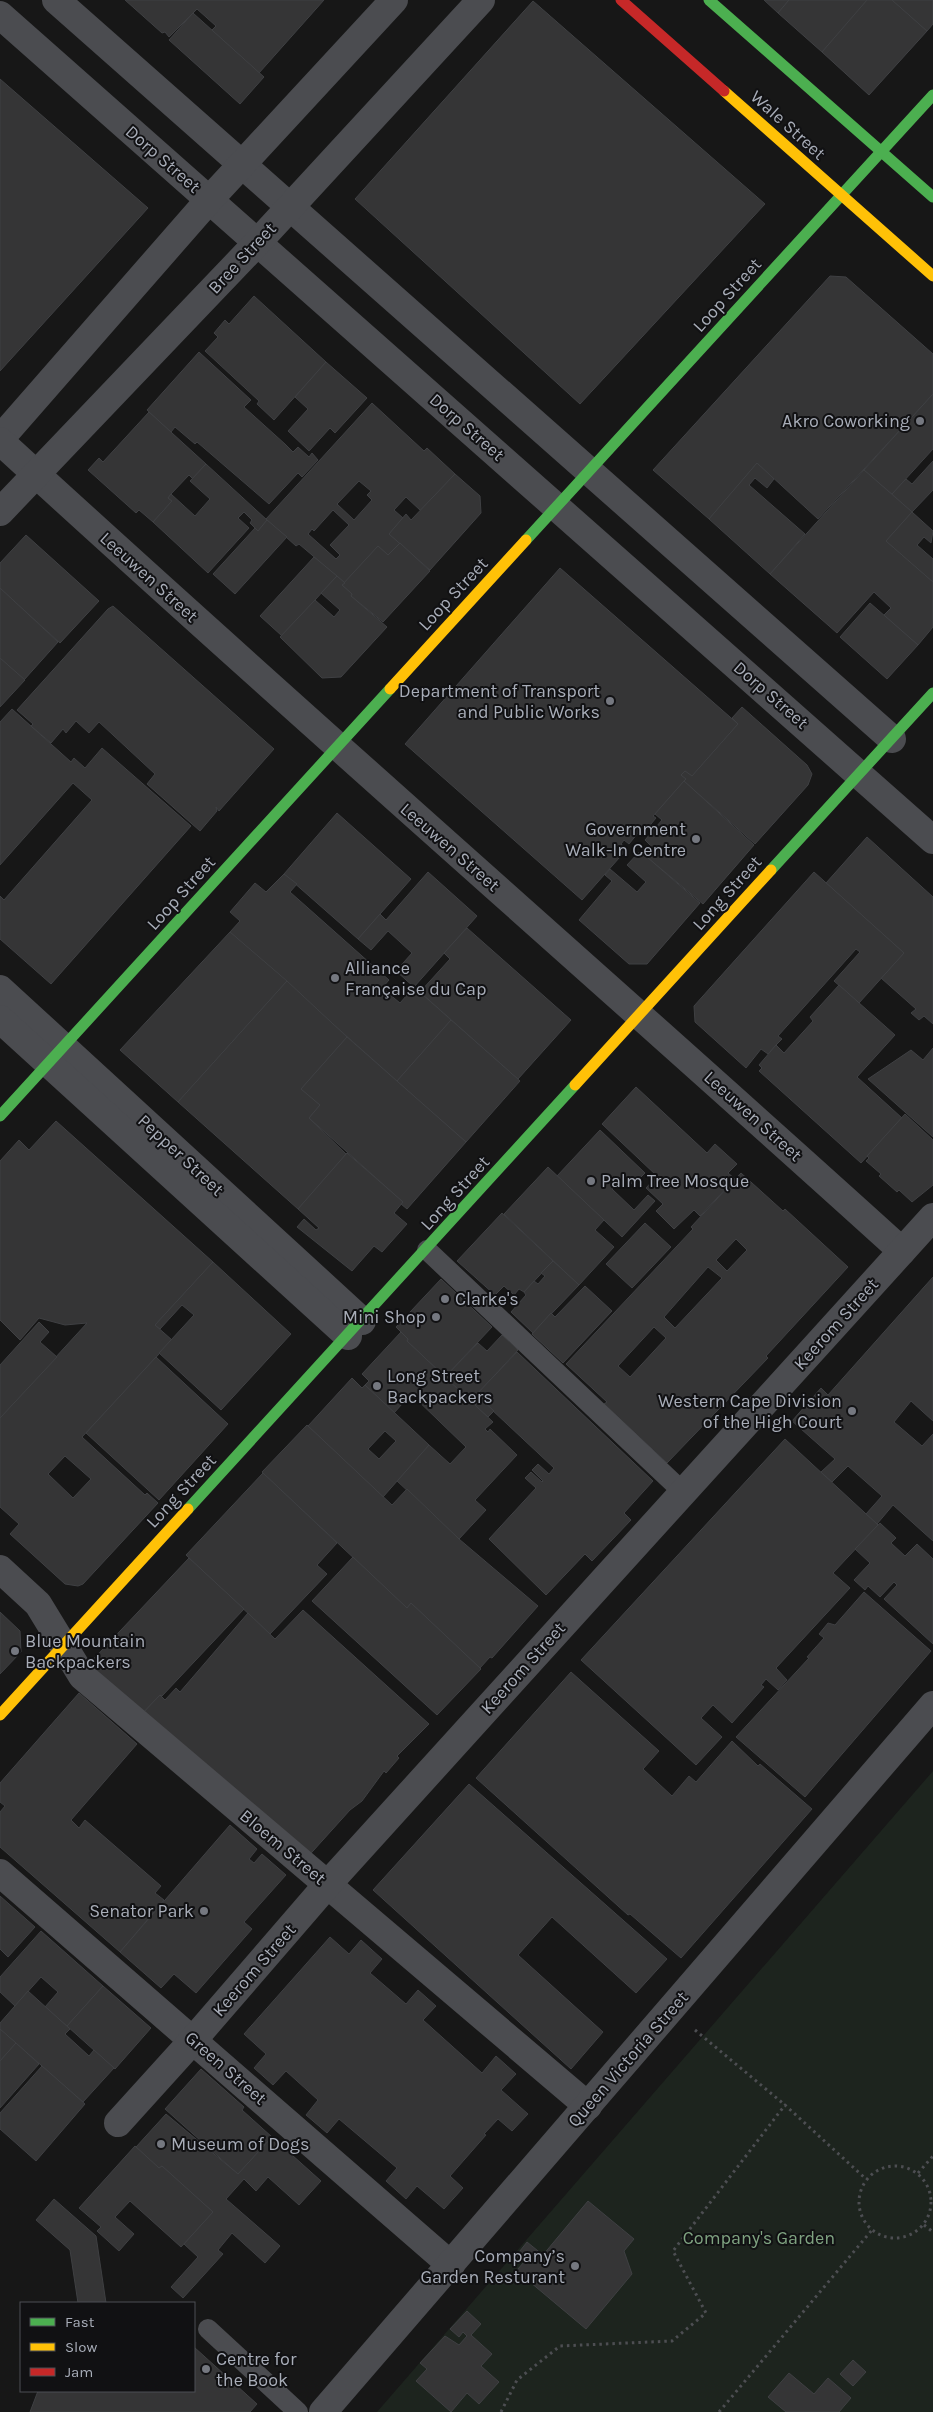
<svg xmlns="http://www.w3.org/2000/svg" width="933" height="2412" font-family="Karla,sans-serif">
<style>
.green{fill:#1d241e}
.building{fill:#353536;stroke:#3f4043;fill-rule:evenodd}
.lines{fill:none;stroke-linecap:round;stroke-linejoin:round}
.path{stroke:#4d4e52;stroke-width:3;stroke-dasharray:2.5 4;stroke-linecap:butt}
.lane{stroke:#4b4c50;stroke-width:20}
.street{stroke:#4b4c50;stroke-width:28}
.fast{stroke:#4caf50;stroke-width:11}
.slow{stroke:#ffc107;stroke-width:11}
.jam{stroke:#c62828;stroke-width:11}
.poi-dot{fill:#757880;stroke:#111113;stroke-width:2}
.labels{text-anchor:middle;stroke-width:4;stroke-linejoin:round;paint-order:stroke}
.street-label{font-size:18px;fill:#a8adb8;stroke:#111113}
.poi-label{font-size:18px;fill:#a8adb8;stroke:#111113;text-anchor:end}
.park-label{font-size:18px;fill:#7fa381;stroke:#111113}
</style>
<rect width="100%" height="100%" fill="#171717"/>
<path class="green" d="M933 1771V2412H377Z"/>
<g class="building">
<path d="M125 0H324L259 73 212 30 216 26 197 9 169 37 165 32 162 33Z"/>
<path d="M764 0H789L778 13Z"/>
<path d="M789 0H867L868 1 822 52 778 13Z"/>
<path d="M867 0H892L927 31 869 95 822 52Z"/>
<path d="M892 0H933V24L927 31Z"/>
<path d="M533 1 765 204 580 404 355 199Z"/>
<path d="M193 13 264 77 240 104 169 40Z"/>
<path d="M0 79 148 208 0 371Z"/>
<path d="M830 276 846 277 933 354V394L818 519 757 463 709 519 653 470Z"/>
<path d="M254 296 326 362 274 420 257 404 259 401 205 351 218 337 214 333 225 320 229 324Z"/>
<path d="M199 352 251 400 244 407 285 444 293 452 298 447 309 457 312 453 318 460 302 477 298 473 269 504 197 442 195 444 175 427 171 432 147 410Z"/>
<path d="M326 362 367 398 335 433 330 428 309 451 288 431 308 409 295 397Z"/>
<path d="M933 394V449L892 494 864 470Z"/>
<path d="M372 403 424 451 427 448 455 474 421 511 406 497 394 510 403 518 389 534 400 543 388 555 378 546 345 583 299 544 296 546 266 519ZM359 481 371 491 367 495 372 500 354 520 337 504ZM333 510 349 525 330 545 340 555 336 559 308 534 312 529 314 531Z"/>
<path d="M149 412 206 464 193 479 189 475 171 494 168 498 172 501 153 522 139 510 136 513 88 470 99 458 103 462Z"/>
<path d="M933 461V490L912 512 892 494 906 479 912 484Z"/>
<path d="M757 463 774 479 767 488 755 478 749 485 805 534 770 574 709 519Z"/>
<path d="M206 464 267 520 258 531 250 523 252 520 244 512 238 518 249 528 208 573 153 522 172 501 168 498 171 494 195 516 210 499 190 481Z"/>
<path d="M864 470 912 512 886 541 933 582V627L918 645 884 615 891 608 874 592 837 633 770 574Z"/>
<path d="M455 474 480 496 481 513 430 570 389 534 406 514 411 520Z"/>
<path d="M912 512 933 531 931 543 924 537 917 545 933 559V582L886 541Z"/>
<path d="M267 520 287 537 235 594 213 574 255 528 258 531Z"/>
<path d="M26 535 99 601 60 643 0 588V563Z"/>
<path d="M400 543 430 571 383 622 351 596 352 594 342 585 378 546 388 555Z"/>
<path d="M314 557 337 576 282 636 260 616Z"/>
<path d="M560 568 738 724 692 776 685 771 681 775 686 779 653 816 656 818 641 836 638 833 629 844 624 840 621 844 627 849 582 900 405 744Z"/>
<path d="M337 576 345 583 342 585 352 594 351 596 387 627 341 677 322 678 280 637 315 600 334 617 340 610 321 593Z"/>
<path d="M0 588 58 642 24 680 0 658Z"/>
<path d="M870 603 918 645 887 679 840 637Z"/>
<path d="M113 606 274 749 219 811 216 807 217 811 200 831 147 784 155 774 99 722 89 733 76 721 66 733 63 729 51 743 31 726 33 724 17 710 108 609Z"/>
<path d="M0 658 25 680 0 707Z"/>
<path d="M742 707 807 765 812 774 808 785 755 844 684 781 686 779 681 775 685 771 692 776 738 724 732 718Z"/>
<path d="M12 709 71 762 74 758 85 768 102 748 191 826 51 984 0 939V896L4 900 92 800 73 783 0 865V722Z"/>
<path d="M684 781 754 845 703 904 647 857 654 849 645 840 662 820 655 814Z"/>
<path d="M337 813 411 879 358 939 284 874Z"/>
<path d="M867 837 933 897V1024L924 1016 919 1020 911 1013 916 1009 881 978 904 953 826 883Z"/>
<path d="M640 851 700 903 647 964H629L579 920 612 881 605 875 610 869 637 892 646 882 627 865Z"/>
<path d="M428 872 477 916 414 987 396 971 412 953 388 931 371 950 358 939 380 914 386 920Z"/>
<path d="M814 872 904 953 859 1003 834 981 860 952 856 949 778 1036 782 1039 776 1045 768 1054 761 1049 746 1068 695 1022 694 1006Z"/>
<path d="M284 874 297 884 290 892 389 980 382 988 400 1003 414 987 451 1020 397 1081 230 932 240 921 230 912 255 883 266 892Z"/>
<path d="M467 928 571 1020 518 1079 420 992 450 959 444 953Z"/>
<path d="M230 932 287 981 178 1102 120 1050Z"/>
<path d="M287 981 347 1037 301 1089 320 1105 309 1118 346 1154 298 1209 178 1102Z"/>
<path d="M839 985 895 1035 857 1077 902 1118 861 1163 759 1071 762 1068 759 1065 776 1045 784 1053 813 1021 810 1017Z"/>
<path d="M451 1020 520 1081 466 1142 397 1081Z"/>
<path d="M347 1037 466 1142 407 1209 401 1204 403 1202 309 1118 320 1105 301 1089Z"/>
<path d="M933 1048V1137L868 1079 911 1050 923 1060Z"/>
<path d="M636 1087 707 1153 715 1144 737 1164 728 1173 735 1179 700 1216 694 1210 674 1229 656 1211 663 1204 646 1188 657 1176 602 1124Z"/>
<path d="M905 1114 933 1140V1185L912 1202 899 1190 897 1192 879 1176 881 1174 866 1161 869 1158 867 1156Z"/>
<path d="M56 1121 213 1262 155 1325 172 1340 82 1437 145 1495 147 1493 158 1503 83 1584 78 1586 65 1584 10 1534 19 1524 0 1507V1418L87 1323 65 1325 39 1318 20 1340 0 1320V1161L19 1140 29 1150ZM65 1456 91 1479 73 1498 48 1474Z"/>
<path d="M600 1130 645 1173 633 1185 624 1177 612 1189 634 1210 648 1195 655 1201 622 1237 557 1176Z"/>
<path d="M347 1153 403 1202 394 1213 407 1224 382 1252 374 1246 352 1271 297 1227 304 1219 316 1230 319 1228 298 1209Z"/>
<path d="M548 1167 604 1220 595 1230 614 1247 579 1285 504 1214Z"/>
<path d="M741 1173 783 1211 785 1209 848 1267 766 1356 768 1358 667 1463 604 1404 607 1402 566 1364 693 1229 691 1227ZM736 1239 747 1250 727 1271 716 1260ZM708 1267 722 1278 675 1328 664 1317ZM654 1327 666 1338 630 1377 618 1366Z"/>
<path d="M502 1213 553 1261 524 1292 519 1289 514 1295 504 1286 495 1295 457 1261Z"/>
<path d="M645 1223 671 1247 632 1288 606 1264Z"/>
<path d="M553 1261 579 1285 533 1333 511 1312 526 1295 524 1292 534 1281 538 1284 545 1276 541 1273Z"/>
<path d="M213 1262 291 1334 221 1410 159 1353 194 1315 182 1305 160 1329 155 1325Z"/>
<path d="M933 1277V1421L911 1401 894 1422 922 1446 933 1434V1541L893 1505 877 1524 866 1514 882 1496 848 1466 832 1482 821 1472 835 1459 792 1421 821 1388 828 1395Z"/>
<path d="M441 1279 492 1327 445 1377 407 1341 408 1339 396 1327Z"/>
<path d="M585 1286 612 1311 563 1363 532 1334 551 1313 555 1317Z"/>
<path d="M39 1322 49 1332 40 1342 57 1357 0 1418V1365Z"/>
<path d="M401 1332 408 1339 407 1341 493 1422 485 1429 488 1432 490 1429 517 1455 475 1500 486 1510 459 1539 396 1480 429 1445 450 1464 466 1447 411 1394 394 1413 365 1385 369 1381 362 1374Z"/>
<path d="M502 1335 518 1350 476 1395 481 1399 475 1405 445 1377 478 1343 487 1351Z"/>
<path d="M517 1352 653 1481 624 1513 631 1520 592 1561 585 1554 546 1595 489 1539 536 1488 525 1478 531 1472 542 1482 543 1481 532 1470 538 1464 549 1474 554 1468 476 1395Z"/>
<path d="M156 1357 228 1424 159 1500 86 1433Z"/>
<path d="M352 1378 362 1388 365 1385 429 1445 383 1497 308 1426ZM385 1431 396 1441 379 1459 368 1449Z"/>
<path d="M481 1399 494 1411 488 1417 475 1405Z"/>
<path d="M307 1425 392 1505 407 1489 459 1539 538 1606 492 1658 490 1657 480 1668 411 1603 407 1608 262 1472Z"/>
<path d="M785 1439 878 1525 833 1573 850 1588 776 1668 787 1680 778 1690 766 1679 761 1685 764 1687 732 1723 713 1705 701 1718 722 1737 696 1765 581 1660Z"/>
<path d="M263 1473 337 1543 317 1565 327 1574 270 1634 186 1555Z"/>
<path d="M880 1523 896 1538 891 1543 905 1556 917 1544 933 1559V1644L884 1599 897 1585 894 1582 880 1597 868 1586 865 1590 854 1580 870 1563 855 1549Z"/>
<path d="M353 1557 407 1608 411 1603 481 1669 437 1715 312 1601Z"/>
<path d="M189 1558 244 1609 162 1696 160 1695 140 1716 87 1666Z"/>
<path d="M864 1592 931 1651 805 1797 736 1737 809 1658 807 1657 824 1638 819 1634 828 1623 835 1625Z"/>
<path d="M303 1610 429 1724 397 1756 399 1758 386 1773 384 1771 362 1801 350 1810 304 1861 140 1716 160 1695 165 1700 176 1688 180 1692 248 1613 275 1639Z"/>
<path d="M0 1612 20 1631 21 1652 0 1674Z"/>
<path d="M571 1672 659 1751 643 1769 672 1796 689 1776 696 1782 732 1741 758 1766 760 1764 812 1809 681 1958 630 1914 628 1915 476 1778Z"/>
<path d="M79 1693 137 1744 71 1820 79 1828 85 1820 161 1886 155 1893 164 1900 120 1952 0 1847V1812L5 1806 0 1802V1783Z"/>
<path d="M469 1784 667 1959 636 1993 552 1917 518 1955 603 2032 571 2069 373 1890Z"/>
<path d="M230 1825 257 1849 249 1859 254 1863 262 1854 286 1875 244 1922 252 1929 196 1993 174 1974 161 1988 120 1952Z"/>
<path d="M0 1896 35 1927 8 1957 0 1949Z"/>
<path d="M41 1931 103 1986 67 2026 45 2007 58 1992 41 1977 15 2006 0 1992V1977Z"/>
<path d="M330 1937 349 1954 361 1940 382 1959 370 1973 406 2004 418 1990 436 2006 423 2020 482 2073 496 2056 516 2074 501 2090 528 2114 512 2131 498 2119 484 2134 486 2135 450 2176 463 2188 444 2209 417 2186 406 2199 386 2181 397 2168 339 2119 327 2133 306 2115 318 2100 286 2071 273 2085 254 2068 266 2054 244 2034Z"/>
<path d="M103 1986 151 2028 115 2069 67 2026Z"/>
<path d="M28 1991 70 2029 65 2034 89 2056 94 2050 114 2068 83 2102 0 2029V2023Z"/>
<path d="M0 2029 16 2043 0 2061Z"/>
<path d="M16 2043 39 2064 0 2108V2061Z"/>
<path d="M42 2066 85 2104 36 2161 0 2129V2113Z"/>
<path d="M201 2069 244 2107 242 2110 272 2137 238 2174 165 2109Z"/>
<path d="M166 2114 238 2174 272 2137 321 2181 299 2205 268 2177 256 2191 244 2179 226 2199 280 2246 265 2263 232 2233 218 2250 223 2254 183 2298 171 2287 198 2257 184 2244 213 2212 162 2166 159 2168 136 2147Z"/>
<path d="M135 2146 159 2168 162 2166 213 2212 181 2247 130 2201 115 2217 134 2234 119 2251 97 2231 101 2227 79 2208Z"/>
<path d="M54 2199 96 2236 106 2303H78L70 2250 36 2220Z"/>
<path d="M588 2201 634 2239 624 2251 632 2274 586 2329 524 2277 517 2270 524 2262 516 2256 527 2242 543 2255Z"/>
<path d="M467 2311 481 2324 471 2335 492 2354 481 2366 499 2382 479 2404 467 2393 451 2412 416 2381 427 2369 420 2363 445 2336 459 2345 467 2336 463 2332 459 2337 450 2329Z"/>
<path d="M194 2347 257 2404 250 2412H30L38 2391H194Z"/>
<path d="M853 2360 866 2372 853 2386 840 2374Z"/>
<path d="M789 2373 814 2394 828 2378 851 2398 839 2412H786L768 2397Z"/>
</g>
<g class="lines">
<g class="path">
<path d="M695 2030 785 2105"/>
<circle cx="895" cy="2202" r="36"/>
<path d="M918 2173 933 2156"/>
<path d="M924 2225 933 2232"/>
<path d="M501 2412 517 2380 560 2346 672 2341 706 2313 673 2251 785 2105 866 2179"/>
<path d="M719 2412 872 2230"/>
</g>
<g class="lane">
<path d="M427 1250 683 1492"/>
<path d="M208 2329 298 2412"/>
</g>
<g class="street">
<path d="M56 0 892 739"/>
<path d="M0 15 933 840"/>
<path d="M0 439 209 200 394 0"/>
<path d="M0 441C298 715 603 980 902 1251"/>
<path d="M0 512 257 243 481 0"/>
<path d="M0 989 362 1321"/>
<path d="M0 1019 348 1336"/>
<path d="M0 1569 38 1604 82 1676 588 2106"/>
<path d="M0 1873 451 2265"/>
<path d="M118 2123 194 2039 327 1885 933 1217"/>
<path d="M323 2412 933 1705"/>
</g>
<g class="fast">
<path d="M709 0 933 197"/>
<path d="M526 540 933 95"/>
<path d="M771 870 933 693"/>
<path d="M0 1116 390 689"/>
<path d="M188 1509 575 1085"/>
</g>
<g class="slow">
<path d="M724 91 933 276"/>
<path d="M390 689 526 540"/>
<path d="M575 1085 771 870"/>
<path d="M0 1715 188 1509"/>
</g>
<path class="jam" d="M621 0 724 91"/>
</g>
<g class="poi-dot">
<circle cx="920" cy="421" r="5"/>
<circle cx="610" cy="701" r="5"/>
<circle cx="696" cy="839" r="5"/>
<circle cx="335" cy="978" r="5"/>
<circle cx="591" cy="1181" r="5"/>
<circle cx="445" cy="1299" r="5"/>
<circle cx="436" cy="1317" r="5"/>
<circle cx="377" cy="1386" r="5"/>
<circle cx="852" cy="1411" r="5"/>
<circle cx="15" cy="1651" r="5"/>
<circle cx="204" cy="1911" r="5"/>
<circle cx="161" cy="2144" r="5"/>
<circle cx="575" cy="2266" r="5"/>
<circle cx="206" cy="2369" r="5"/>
</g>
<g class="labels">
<g class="street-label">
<text transform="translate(788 125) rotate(42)" y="6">Wale Street</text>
<text transform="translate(163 159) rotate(41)" y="6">Dorp Street</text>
<text transform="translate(242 258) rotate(-47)" y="6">Bree Street</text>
<text transform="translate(727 295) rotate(-48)" y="6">Loop Street</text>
<text transform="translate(467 427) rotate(41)" y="6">Dorp Street</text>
<text transform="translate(149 577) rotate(42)" y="6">Leeuwen Street</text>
<text transform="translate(453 594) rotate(-47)" y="6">Loop Street</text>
<text transform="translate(771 695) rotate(41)" y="6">Dorp Street</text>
<text transform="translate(450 847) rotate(41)" y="6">Leeuwen Street</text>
<text transform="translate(181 893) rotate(-48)" y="6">Loop Street</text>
<text transform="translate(727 893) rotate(-48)" y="6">Long Street</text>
<text transform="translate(753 1116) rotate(42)" y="6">Leeuwen Street</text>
<text transform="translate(181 1155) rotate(43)" y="6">Pepper Street</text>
<text transform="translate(455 1193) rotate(-48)" y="6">Long Street</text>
<text transform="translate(836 1324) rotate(-48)" y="6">Keerom Street</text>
<text transform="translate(181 1491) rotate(-47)" y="6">Long Street</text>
<text transform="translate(523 1668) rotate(-48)" y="6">Keerom Street</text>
<text transform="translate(283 1847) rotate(40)" y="6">Bloem Street</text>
<text transform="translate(254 1970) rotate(-49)" y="6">Keerom Street</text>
<text transform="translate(628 2059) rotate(-49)" y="6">Queen Victoria Street</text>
<text transform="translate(226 2068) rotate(41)" y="6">Green Street</text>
</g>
<g class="poi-label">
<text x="910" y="427">Akro Coworking</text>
<text x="600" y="697">Department of Transport<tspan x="600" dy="21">and Public Works</tspan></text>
<text x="686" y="835">Government<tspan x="686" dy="21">Walk-In Centre</tspan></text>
<text x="345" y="974" text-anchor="start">Alliance<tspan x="345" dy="21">Française du Cap</tspan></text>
<text x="601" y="1187" text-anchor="start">Palm Tree Mosque</text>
<text x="455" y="1305" text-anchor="start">Clarke's</text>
<text x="426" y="1323">Mini Shop</text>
<text x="387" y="1382" text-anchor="start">Long Street<tspan x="387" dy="21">Backpackers</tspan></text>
<text x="842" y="1407">Western Cape Division<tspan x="842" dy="21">of the High Court</tspan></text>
<text x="25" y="1647" text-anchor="start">Blue Mountain<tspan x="25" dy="21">Backpackers</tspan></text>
<text x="194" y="1917">Senator Park</text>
<text x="171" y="2150" text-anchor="start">Museum of Dogs</text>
<text x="565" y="2262">Company’s<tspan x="565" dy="21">Garden Resturant</tspan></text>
<text x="216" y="2365" text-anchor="start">Centre for<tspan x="216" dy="21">the Book</tspan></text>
</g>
<g class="park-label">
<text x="759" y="2244">Company's Garden</text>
</g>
</g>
<rect x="20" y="2302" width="175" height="90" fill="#111113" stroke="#4d4f55"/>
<rect x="30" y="2318" width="25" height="8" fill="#4caf50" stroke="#4d4f55"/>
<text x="65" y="2327" font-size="15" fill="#a8adb8">Fast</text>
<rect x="30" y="2343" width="25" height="8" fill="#ffc107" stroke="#4d4f55"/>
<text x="65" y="2352" font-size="15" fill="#a8adb8">Slow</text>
<rect x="30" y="2368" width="25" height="8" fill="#c62828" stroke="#4d4f55"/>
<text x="65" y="2377" font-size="15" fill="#a8adb8">Jam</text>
</svg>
